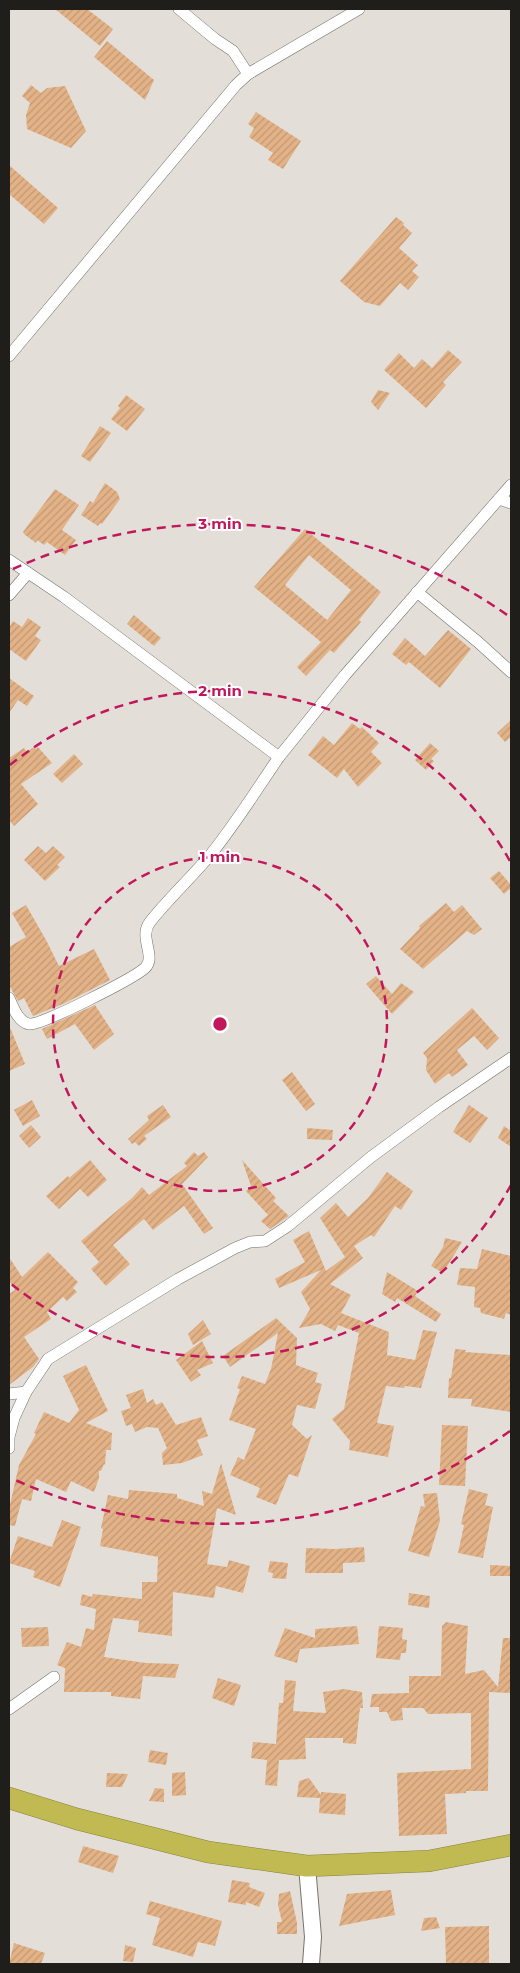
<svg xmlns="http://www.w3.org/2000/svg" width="520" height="1973" font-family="Montserrat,sans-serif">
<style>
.building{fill:url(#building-hatch);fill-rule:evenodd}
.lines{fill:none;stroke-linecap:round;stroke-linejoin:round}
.street-casing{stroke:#76736c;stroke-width:12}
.secondary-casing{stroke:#76736c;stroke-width:18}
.highway-casing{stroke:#88833e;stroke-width:22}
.street{stroke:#fff;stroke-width:11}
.secondary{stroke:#fff;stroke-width:16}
.highway{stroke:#c1b951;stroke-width:21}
.ring{fill:none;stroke:#c2185b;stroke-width:2.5;stroke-dasharray:9 6}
.centre{fill:#c2185b;stroke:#fff;stroke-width:2.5}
.ring-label{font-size:15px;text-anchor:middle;font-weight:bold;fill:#c2185b;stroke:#fff;stroke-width:4;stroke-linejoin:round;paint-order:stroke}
</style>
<defs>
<pattern id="building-hatch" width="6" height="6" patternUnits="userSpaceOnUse" patternTransform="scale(1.25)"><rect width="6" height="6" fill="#e3b287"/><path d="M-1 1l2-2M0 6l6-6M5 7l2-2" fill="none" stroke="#c29974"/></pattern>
</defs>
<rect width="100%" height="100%" fill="#e3dfd8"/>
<g class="building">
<path d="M55 9H87L113 29 100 46Z"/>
<path d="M107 41 154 80 145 100 94 57Z"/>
<path d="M31 85 41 93 47 88 65 86 86 131 71 148 27 129 26 115 30 103 22 96Z"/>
<path d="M256 112 301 141 283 169 268 160 273 153 249 137 254 128 248 124Z"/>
<path d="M9 165 58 208 44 224 9 194Z"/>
<path d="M396 217 404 223 403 225 412 233 399 248 418 265 412 271 419 277 408 290 400 283 380 306 364 302 340 281Z"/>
<path d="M448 350 462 362 443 382 446 385 426 408 384 370 399 353 414 368 422 359 432 368Z"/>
<path d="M378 390 390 393 378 410 371 402Z"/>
<path d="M126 395 145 409 127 431 111 419 120 408 118 406Z"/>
<path d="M100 426 111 433 90 462 81 456Z"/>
<path d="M105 483 117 492 120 499 102 524 100 523 98 526 81 515 90 501 93 503Z"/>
<path d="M55 489 79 505 62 530 76 540 65 555 47 542 44 545 37 540 36 543 24 534 23 532Z"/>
<path d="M305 529 381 592 359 620 361 622 334 653 330 650 306 676 297 667 321 642 254 587ZM309 555 351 590 327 620 285 585Z"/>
<path d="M134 615 161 638 154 646 127 624Z"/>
<path d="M28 618 41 627 35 636 41 640 26 661 9 649V628L13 621 22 627Z"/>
<path d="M448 630 471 649 440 688 409 662 406 665 392 654 405 638 425 656Z"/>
<path d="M9 678 34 696 27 706 18 700 9 713Z"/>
<path d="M511 720V737L505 742 497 733Z"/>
<path d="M352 723 360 729 362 727 379 743 371 752 382 763 358 787 344 769 337 778 308 755 323 736 334 745Z"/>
<path d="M430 743 439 751 431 759 434 761 426 770 415 760Z"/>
<path d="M34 747 36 749 38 747 52 763 21 784 38 804 14 826 9 820V758L24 748 27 752Z"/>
<path d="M74 754 83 764 62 783 53 774Z"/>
<path d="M38 846 46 853 53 846 65 857 57 865 60 867 45 881 24 860Z"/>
<path d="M499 871 511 885V888L504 894 490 878Z"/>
<path d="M446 903 454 912 462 905 482 929 474 935 467 931 423 969 400 949 420 928 419 926Z"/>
<path d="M26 905 46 940 59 966 94 949 110 980 65 1003 33 1016 24 998 18 1001 9 985V947L26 937 12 913Z"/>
<path d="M376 976 392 994 401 983 414 992 392 1014 366 984Z"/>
<path d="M95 1005 114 1034 94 1050 75 1024 47 1039 42 1029Z"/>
<path d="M472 1008 499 1038 487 1050 474 1036 457 1050 468 1065 452 1077 449 1073 435 1084 426 1070 427 1058 423 1053Z"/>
<path d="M9 1025 25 1064 9 1071Z"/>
<path d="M292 1072 315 1104 306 1111 282 1080Z"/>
<path d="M32 1100 40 1116 23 1126 14 1110Z"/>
<path d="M163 1105 171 1117 144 1136 147 1139 139 1146 135 1142 132 1144 128 1139 149 1120 147 1116Z"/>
<path d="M469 1105 488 1118 470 1143 453 1132Z"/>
<path d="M31 1125 41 1137 29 1148 19 1136Z"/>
<path d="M504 1126 511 1131V1147L498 1138Z"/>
<path d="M307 1128 333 1130 332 1140 307 1139Z"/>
<path d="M194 1152 198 1156 204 1152 208 1157 182 1184 213 1228 204 1234 184 1206 153 1230 144 1219 113 1245 130 1264 106 1286 91 1269 99 1262 81 1241 132 1198 142 1187 149 1195 187 1166 184 1163Z"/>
<path d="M90 1160 107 1180 88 1197 80 1189 59 1209 46 1196 68 1176 69 1178Z"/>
<path d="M242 1160 276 1198 273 1201 289 1216 270 1229 261 1221 268 1215 246 1191 251 1186Z"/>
<path d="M387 1172 413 1191 401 1210 395 1206 374 1237 371 1235 354 1246 363 1258 330 1284 351 1295 341 1313 389 1332 387 1355 415 1360 423 1330 437 1332 421 1388 405 1386 404 1388 386 1386 377 1423 394 1426 388 1457 349 1450 350 1441 332 1419 344 1409 359 1333 338 1325 335 1331 321 1324 299 1328 310 1309 301 1292 321 1270 279 1288 275 1279 305 1262 293 1240 309 1231 326 1271 345 1257 320 1218 336 1203 348 1217 368 1198Z"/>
<path d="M445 1238 462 1242 443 1273 431 1266 443 1247Z"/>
<path d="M482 1249 511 1256V1315L506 1313 504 1319 481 1313 480 1308 474 1307 475 1287 457 1285 460 1268 477 1269Z"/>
<path d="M48 1252 78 1282 73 1288 77 1292 67 1301 63 1297 47 1312 51 1319 24 1337 39 1359 33 1367 9 1385V1294L15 1290 9 1281V1257L22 1277Z"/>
<path d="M387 1272 418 1291 415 1296 441 1314 436 1322 397 1298 395 1302 382 1294Z"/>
<path d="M276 1318 297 1338 296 1365 318 1373 315 1382 322 1384 315 1409 297 1405 292 1425 307 1439 312 1435 298 1477 289 1474 276 1505 256 1497 260 1488 230 1475 238 1457 244 1460 256 1429 229 1420 240 1389 237 1388 242 1376 265 1384 271 1369 278 1333 230 1367 223 1356Z"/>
<path d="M203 1320 211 1334 193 1345 188 1334Z"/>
<path d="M202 1341 213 1363 197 1370 201 1375 191 1382 176 1360Z"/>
<path d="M455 1349 466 1350 465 1352 511 1355V1412L471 1406 472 1399 448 1398 449 1378H451Z"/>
<path d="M86 1365 108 1411 86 1423 112 1433 111 1450H106L105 1465 104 1464 101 1471H99V1478L94 1492 71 1481 66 1492 36 1479 31 1501 22 1499 15 1526 9 1525V1509L19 1465 36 1434 34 1433 44 1412 69 1423 79 1410 63 1376Z"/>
<path d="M143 1389 147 1403 153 1399 156 1405 162 1402 176 1425 201 1417 208 1436 197 1440 203 1455 182 1463 163 1465 162 1453 167 1448 158 1428 147 1427 135 1432 132 1424 126 1426 121 1411 131 1408 126 1395Z"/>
<path d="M442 1425 468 1426 465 1486 439 1485Z"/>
<path d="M221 1463 236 1515 217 1508 207 1564 227 1567 229 1560 250 1566 243 1593 216 1586 214 1598 173 1592 172 1636 138 1632 139 1621 113 1618 104 1657 146 1663 179 1664 175 1678 143 1676 140 1699 111 1696V1692H64L65 1668 57 1665 67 1642 81 1647 86 1628 94 1630 96 1609 80 1605 82 1594 92 1597 93 1594 142 1599V1582H157L158 1557 100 1546 103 1529 101 1528 108 1495 128 1499 129 1490 177 1494V1498L204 1506 202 1491 212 1494Z"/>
<path d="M469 1489 488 1494 485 1505 493 1507 483 1558 458 1553 464 1525 461 1524Z"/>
<path d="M437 1493 440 1521 429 1557 408 1551 421 1506 425 1507 423 1494Z"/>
<path d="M62 1520 81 1527 60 1587 33 1577 35 1571 9 1563 18 1536 52 1547Z"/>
<path d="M364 1547 365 1562 343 1563V1573H305L306 1548 335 1549Z"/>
<path d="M270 1561 288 1563 286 1579 272 1578 273 1573 268 1572Z"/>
<path d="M490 1565 511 1566V1576H490Z"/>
<path d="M409 1593 430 1596 429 1608 408 1605Z"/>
<path d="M446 1622 468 1626 465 1674 484 1670 498 1687 503 1638H511V1693L489 1692 488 1791H466V1793L445 1794 447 1834 399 1836 397 1773 471 1769V1713L428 1714 423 1708H402L403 1720 391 1721 387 1712H379V1707H370L372 1694 409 1693V1676H441L442 1626Z"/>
<path d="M357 1626 359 1644 300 1649 297 1663 274 1656 285 1628 315 1638V1629Z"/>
<path d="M379 1626 403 1628 402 1639 407 1640 406 1653H401L400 1660 376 1658Z"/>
<path d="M48 1627 49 1646 22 1647 21 1628Z"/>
<path d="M218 1678 241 1685 234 1706 212 1698Z"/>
<path d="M285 1680 296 1681 293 1711 326 1713 323 1692 344 1689 362 1692 363 1708H360L356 1744 343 1743V1738H305L306 1759 279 1760 277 1786 265 1785 267 1760 251 1758 253 1742 276 1744 279 1703H283Z"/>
<path d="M150 1750 168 1753 166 1765 148 1762Z"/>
<path d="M185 1772 186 1795 172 1796V1773Z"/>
<path d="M107 1773 128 1774 122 1787H106Z"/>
<path d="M309 1778 321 1795V1792L346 1794 345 1815 319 1813 320 1798 297 1797 299 1781Z"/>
<path d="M155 1788 164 1789V1802L149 1801Z"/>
<path d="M83 1846 119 1856 113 1873 78 1862Z"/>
<path d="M232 1880 250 1883 249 1887 265 1893 259 1907 246 1902V1905L228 1902Z"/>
<path d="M391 1890 395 1915 339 1926 347 1894Z"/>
<path d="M290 1891 297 1923V1934H277V1922H282L278 1905 279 1894Z"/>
<path d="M150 1901 222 1921 215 1946 198 1942 193 1957 152 1945 160 1918 146 1914Z"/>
<path d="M436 1917 440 1928 421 1931 424 1918Z"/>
<path d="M489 1926V1964H446L445 1927Z"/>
<path d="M14 1943 45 1953 41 1964H9Z"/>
<path d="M125 1945 136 1948 133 1962 123 1961Z"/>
</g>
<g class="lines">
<g class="street-casing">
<g id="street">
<path d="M179 9 215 39 233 51 248 74"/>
<path d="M9 356 236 85 248 74 359 9"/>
<path d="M499 499 511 503"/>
<path d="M9 560 64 597 279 757 345 675 511 485"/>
<path d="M417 592 478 642 511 672"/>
<path d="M9 595 28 573"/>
<path d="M9 998C13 1007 18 1022 29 1024 41 1026 134 978 145 968 157 957 138 937 150 922 169 898 192 877 211 854 236 823 257 789 279 757"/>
<path d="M9 1394 26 1392"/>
<path d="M9 1448V1437L14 1418 26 1392 48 1359 178 1279 235 1248 250 1242 265 1241 288 1226 371 1157 439 1107 511 1058"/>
<path d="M9 1709 54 1677"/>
</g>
</g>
<g class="secondary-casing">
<path id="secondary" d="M307 1866 313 1937 311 1964"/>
</g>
<g class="highway-casing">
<path id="highway" d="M9 1798 77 1819 208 1852 307 1866 429 1861 511 1845"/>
</g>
<use href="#street" class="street"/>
<use href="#secondary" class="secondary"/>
<use href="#highway" class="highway"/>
</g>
<g class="ring">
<circle cx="220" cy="1024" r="167"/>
<path d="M511 1185A333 333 0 0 1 10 1283M10 765A333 333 0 0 1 511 863"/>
<path d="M510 1431A500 500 0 0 1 13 1479M13 569A500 500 0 0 1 510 617"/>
</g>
<circle cx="220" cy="1024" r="8" class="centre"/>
<g class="ring-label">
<text x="220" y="529">3 min</text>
<text x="220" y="696">2 min</text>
<text x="220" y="862">1 min</text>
</g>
<rect width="520" height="1973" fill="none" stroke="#1f1e1b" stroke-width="20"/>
</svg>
